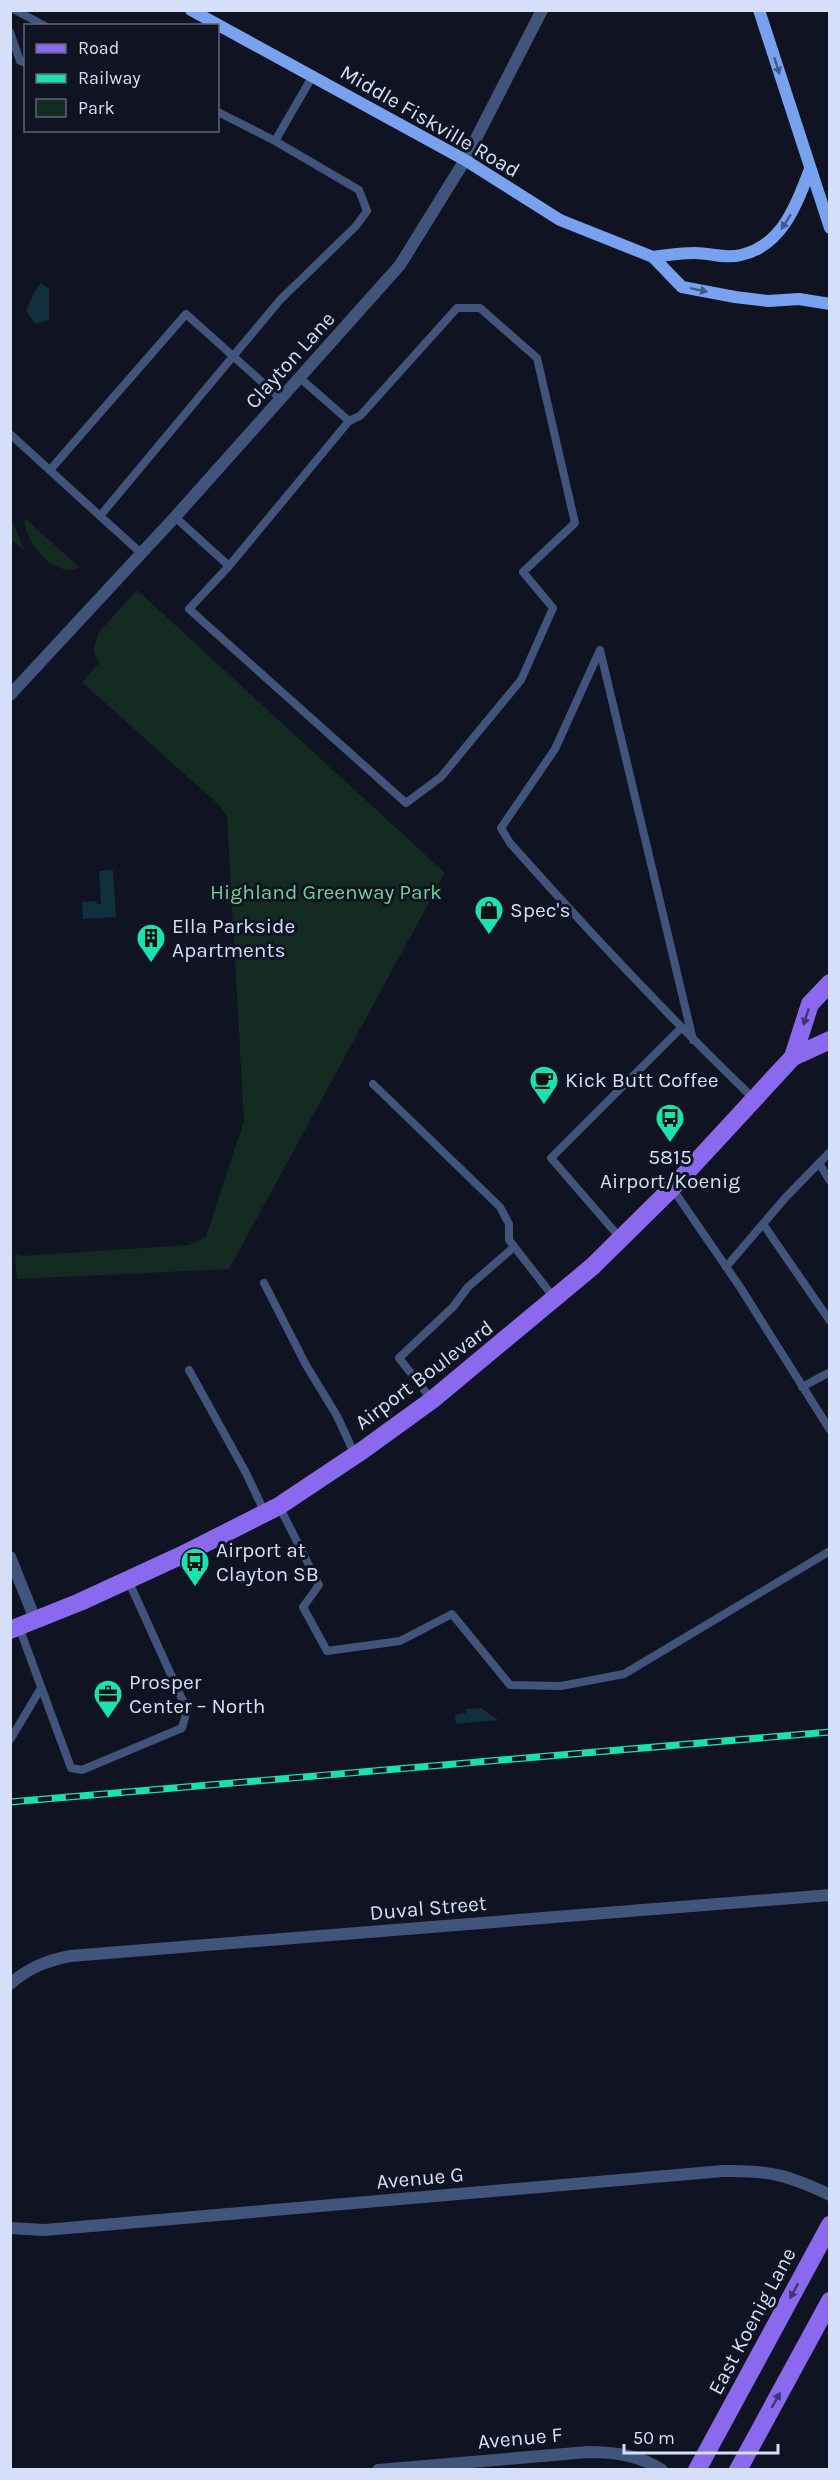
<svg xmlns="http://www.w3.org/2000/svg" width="840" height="2480" font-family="Karla,sans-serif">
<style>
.green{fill:#142b22}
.water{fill:#0f303c}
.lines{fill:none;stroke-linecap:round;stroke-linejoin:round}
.lane{stroke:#41547b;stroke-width:8}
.street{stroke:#41547b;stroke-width:12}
.secondary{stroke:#78a1ef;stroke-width:12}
.primary{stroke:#8b69ee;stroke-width:18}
.rail-casing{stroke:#1ae2ac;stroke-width:7}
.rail{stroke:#101422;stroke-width:4.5;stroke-dasharray:14;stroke-linecap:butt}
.oneway{fill:#445a88}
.oneway2{fill:#413674}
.labels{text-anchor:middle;stroke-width:6;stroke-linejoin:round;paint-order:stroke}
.street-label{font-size:21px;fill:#d6dffa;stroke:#101422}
.park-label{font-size:21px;fill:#6ad291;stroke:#101422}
.poi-label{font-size:21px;fill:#d6dffa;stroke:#101422;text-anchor:start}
</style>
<rect width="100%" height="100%" fill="#101422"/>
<g class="green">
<path d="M10 516 25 551 11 539Z"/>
<path d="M24 520H27L80 568C53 578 27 544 24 520Z"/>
<path d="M137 590 445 873 229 1269 17 1279 15 1254 22 1256 189 1245 206 1237 244 1121 227 816 220 806 82 682 99 663 93 650 99 632Z"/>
</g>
<g class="water">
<path d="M41 283 49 289V320L35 324 26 310 34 293Z"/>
<path d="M113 870 116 917 83 919 82 902 96 901 97 904H101L99 871Z"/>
<path d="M481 1708 498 1720 456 1724 455 1715 466 1713V1709Z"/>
</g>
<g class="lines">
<g class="lane">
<path d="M15 10 45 26"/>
<path d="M10 32 20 61 26 63"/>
<path d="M275 141 312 77"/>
<path d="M10 434 100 516 280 300 356 226 367 211 359 190 275 141 218 112"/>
<path d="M50 470 186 314 281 399"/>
<path d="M100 516 141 553"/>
<path d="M175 517 229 566 189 609 406 803 441 777 521 680 553 608 523 572 575 523 537 358 480 308H457L360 416 349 421 300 378"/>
<path d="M229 566 349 421"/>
<path d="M693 1040 600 650 555 749 501 828 510 843C588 931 669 1017 754 1099"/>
<path d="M373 1084 500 1207 509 1224V1240L555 1299"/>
<path d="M819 1163 830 1181"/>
<path d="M672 1188 740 1287 830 1430"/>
<path d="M763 1224 830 1321"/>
<path d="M621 1239 551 1158 681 1028"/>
<path d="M726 1267 786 1197 830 1152"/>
<path d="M264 1283 306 1365 337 1416 355 1455"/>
<path d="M189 1370 246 1473 265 1513"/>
<path d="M802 1387 830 1372"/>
<path d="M432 1400 399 1358 453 1307 468 1287 514 1247"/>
<path d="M279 1506 319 1585 303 1607 327 1651 400 1641 452 1614 510 1685 561 1686 624 1674 830 1551"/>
<path d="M19 1627 71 1768 82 1770 182 1728 187 1710 128 1580"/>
<path d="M10 1740 41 1688"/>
</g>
<g class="street">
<path d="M10 695 175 517 400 265 465 160 542 10"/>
<path d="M10 1557 35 1619"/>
<path d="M10 1984C29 1968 45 1961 70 1956L830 1895"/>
<path d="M10 2228 45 2230 723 2171C769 2170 788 2175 830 2195"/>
<path d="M378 2470 588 2452C614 2452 639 2455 662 2470"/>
</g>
<g class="secondary">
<path d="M191 10 465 160 560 220 653 257 682 287 735 297 768 301 799 299 830 304"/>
<path d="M759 10 830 228"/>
<path d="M653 257C667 255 681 253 695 253 711 253 725 259 741 255 782 246 797 204 810 169"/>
</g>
<g class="primary">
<path d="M793 1057 810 1004 830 983"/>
<path d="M10 1630 80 1602 182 1555 279 1506 363 1450 432 1400 593 1266 672 1188 793 1057 830 1040"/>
<path d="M697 2470 830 2225"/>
<path d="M738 2470 830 2301"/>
</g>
<g class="rail-casing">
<path id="rail" d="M10 1802 830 1732"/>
</g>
<use href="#rail" class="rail"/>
</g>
<defs><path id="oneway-solid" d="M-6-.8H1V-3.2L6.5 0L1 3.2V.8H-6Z" transform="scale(1.5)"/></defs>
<g class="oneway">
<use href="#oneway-solid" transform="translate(777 66) rotate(72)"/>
<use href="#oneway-solid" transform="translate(786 222) rotate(123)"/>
<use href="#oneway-solid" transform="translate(699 290) rotate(12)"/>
</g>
<g class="oneway2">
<use href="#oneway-solid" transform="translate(806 1017) rotate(108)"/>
<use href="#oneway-solid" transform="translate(794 2291) rotate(118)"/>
<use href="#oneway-solid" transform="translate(776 2400) rotate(-61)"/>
</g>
<defs>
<g id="shop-pin" transform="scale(1.5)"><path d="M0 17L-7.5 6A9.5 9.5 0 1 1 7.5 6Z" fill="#1ae2ac" stroke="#101422"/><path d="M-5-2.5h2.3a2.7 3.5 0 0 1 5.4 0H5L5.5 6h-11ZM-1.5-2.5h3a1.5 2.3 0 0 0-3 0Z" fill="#111"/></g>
<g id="building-pin" transform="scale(1.5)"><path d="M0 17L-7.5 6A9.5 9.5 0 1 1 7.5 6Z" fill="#1ae2ac" stroke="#101422"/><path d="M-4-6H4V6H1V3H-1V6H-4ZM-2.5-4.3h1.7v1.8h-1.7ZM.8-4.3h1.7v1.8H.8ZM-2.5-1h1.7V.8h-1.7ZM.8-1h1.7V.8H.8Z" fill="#111"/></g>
<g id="cafe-pin" transform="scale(1.5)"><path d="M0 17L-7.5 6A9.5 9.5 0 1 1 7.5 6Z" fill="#1ae2ac" stroke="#101422"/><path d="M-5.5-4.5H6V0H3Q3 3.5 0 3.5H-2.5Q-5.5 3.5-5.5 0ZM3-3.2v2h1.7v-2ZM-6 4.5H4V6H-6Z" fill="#111"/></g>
<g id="bus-pin" transform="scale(1.5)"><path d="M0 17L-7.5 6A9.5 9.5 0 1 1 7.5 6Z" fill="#1ae2ac" stroke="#101422"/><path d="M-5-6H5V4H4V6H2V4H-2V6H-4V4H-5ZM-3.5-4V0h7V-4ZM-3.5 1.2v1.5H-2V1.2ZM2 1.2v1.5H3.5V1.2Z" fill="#111"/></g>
<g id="office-pin" transform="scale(1.5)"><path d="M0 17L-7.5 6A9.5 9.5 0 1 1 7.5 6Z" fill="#1ae2ac" stroke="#101422"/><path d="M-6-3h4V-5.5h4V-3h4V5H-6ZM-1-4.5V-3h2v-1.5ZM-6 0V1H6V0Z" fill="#111"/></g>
</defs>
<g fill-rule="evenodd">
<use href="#shop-pin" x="489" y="910"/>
<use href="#building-pin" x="151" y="938"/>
<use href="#cafe-pin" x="544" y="1080"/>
<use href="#bus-pin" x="670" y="1118"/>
<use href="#bus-pin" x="195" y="1562"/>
<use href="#office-pin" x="108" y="1694"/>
</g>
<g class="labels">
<g class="street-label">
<text transform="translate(430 121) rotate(30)" y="7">Middle Fiskville Road</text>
<text transform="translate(290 360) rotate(-48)" y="7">Clayton Lane</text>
<text transform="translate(424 1375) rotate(-37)" y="7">Airport Boulevard</text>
<text transform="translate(428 1908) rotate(-5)" y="7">Duval Street</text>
<text transform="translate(420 2178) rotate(-5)" y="7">Avenue G</text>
<text transform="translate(752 2321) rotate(-62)" y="7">East Koenig Lane</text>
<text transform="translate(520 2438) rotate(-5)" y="7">Avenue F</text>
</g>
<g class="park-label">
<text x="326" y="899">Highland Greenway Park</text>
</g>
<g class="poi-label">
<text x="510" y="917">Spec's</text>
<text x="172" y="933">Ella Parkside<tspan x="172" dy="24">Apartments</tspan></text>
<text x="565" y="1087">Kick Butt Coffee</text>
<text x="670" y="1164" text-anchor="middle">5815<tspan x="670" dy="24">Airport/Koenig</tspan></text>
<text x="216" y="1557">Airport at<tspan x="216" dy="24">Clayton SB</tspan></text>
<text x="129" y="1689">Prosper<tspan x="129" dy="24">Center – North</tspan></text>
</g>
</g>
<rect width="840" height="2480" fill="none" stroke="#d6dffa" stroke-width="24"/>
<rect x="24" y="24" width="195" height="108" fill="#101422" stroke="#5f6578" stroke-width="1.5"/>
<rect x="36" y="44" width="30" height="9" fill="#8b69ee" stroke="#5f6578" stroke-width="1.5"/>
<text x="78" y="54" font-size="18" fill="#d6dffa">Road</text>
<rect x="36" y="74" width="30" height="9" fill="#1ae2ac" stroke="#5f6578" stroke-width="1.5"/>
<text x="78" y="84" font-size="18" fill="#d6dffa">Railway</text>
<rect x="36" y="99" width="30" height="18" fill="#142b22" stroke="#5f6578" stroke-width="1.5"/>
<text x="78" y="114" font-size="18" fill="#d6dffa">Park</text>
<path d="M624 2444v9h154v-9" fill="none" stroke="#d6dffa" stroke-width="3"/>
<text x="633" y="2444" font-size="18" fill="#d6dffa" stroke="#101422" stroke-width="4.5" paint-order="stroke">50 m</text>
</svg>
